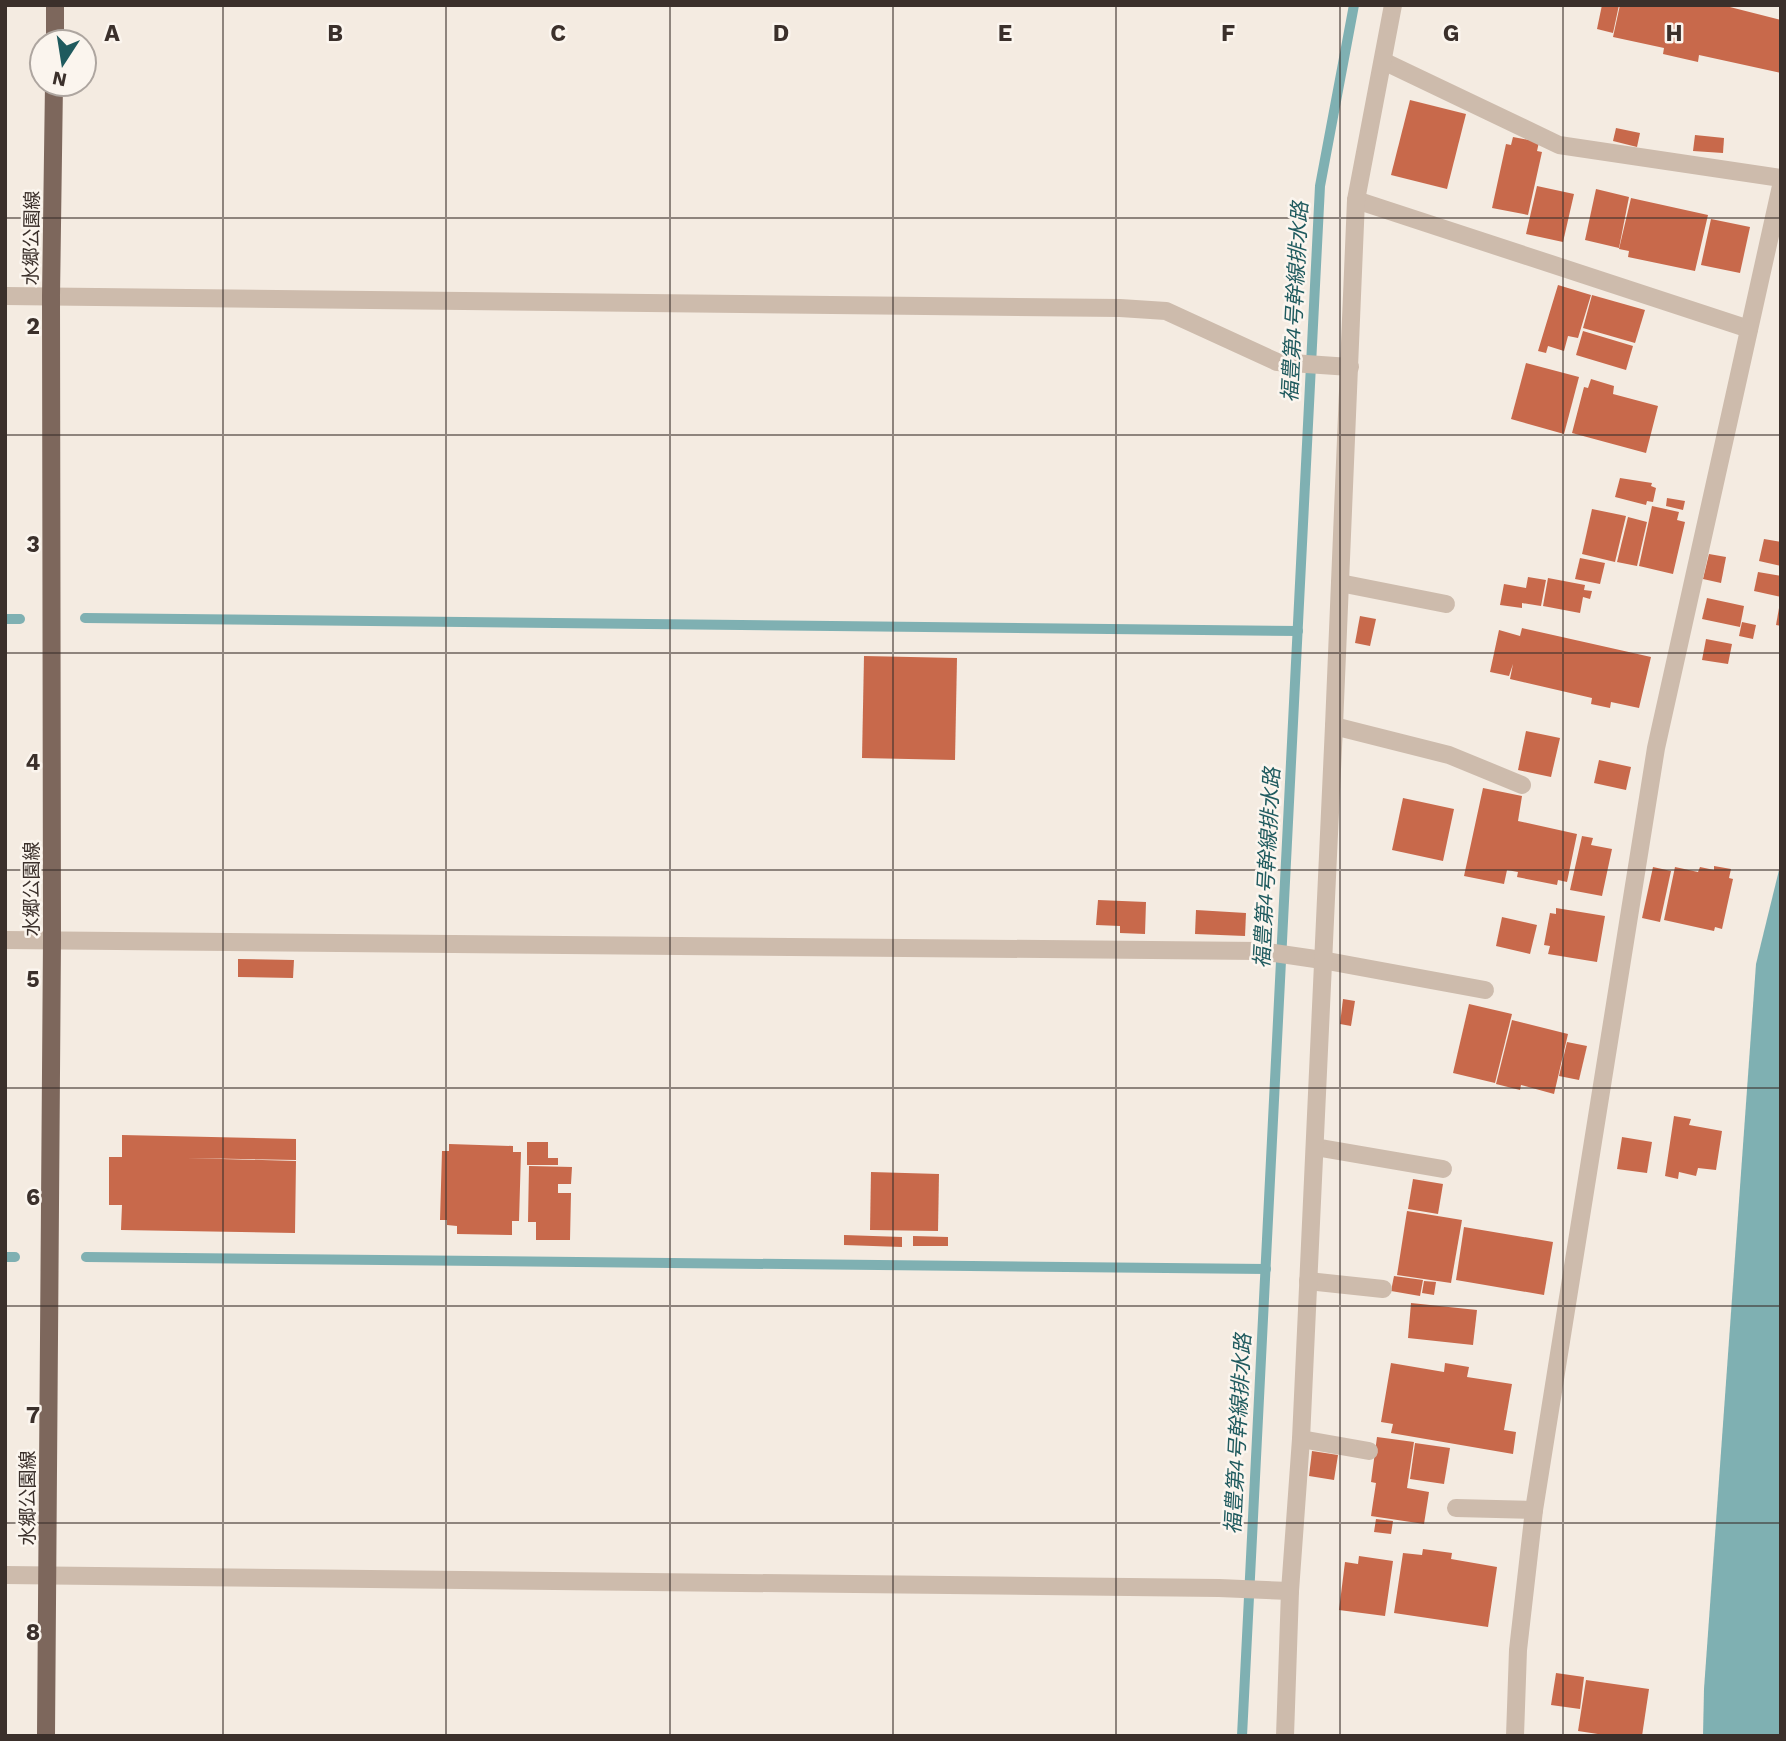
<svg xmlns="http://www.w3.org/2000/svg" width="1786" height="1741" font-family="'Work Sans','Noto Sans JP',sans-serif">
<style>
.water{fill:#7fb0b2}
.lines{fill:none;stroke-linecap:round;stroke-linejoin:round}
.stream{stroke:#7fb0b2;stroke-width:10}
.building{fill:#c8694b}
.lane{stroke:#cdbbac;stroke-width:18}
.street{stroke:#cdbbac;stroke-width:18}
.primary{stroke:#7d675c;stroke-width:18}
.grid{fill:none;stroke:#3b302b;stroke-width:2;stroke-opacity:0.55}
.labels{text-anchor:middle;stroke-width:5;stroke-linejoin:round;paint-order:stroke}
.street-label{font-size:19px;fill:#3b302b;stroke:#fbf5ee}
.water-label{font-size:21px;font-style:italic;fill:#1f5a5e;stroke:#fbf5ee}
.grid-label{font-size:23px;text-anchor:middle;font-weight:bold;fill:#3b302b;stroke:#fbf5ee;stroke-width:5;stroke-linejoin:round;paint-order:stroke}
</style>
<rect width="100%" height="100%" fill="#f4ebe1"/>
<path class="water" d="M1781 862V1736H1703L1704 1689 1756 964Z"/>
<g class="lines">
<g class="stream">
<path d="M85 618 1298 631"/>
<path d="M5 619H20"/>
<path d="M5 1257H15"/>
<path d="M86 1257 1266 1269"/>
<path d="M1242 1736 1320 186 1354 5"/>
</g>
</g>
<g class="building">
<path d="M1602 5H1619L1613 33 1597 29Z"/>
<path d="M1620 5H1722L1781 20 1779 51 1781 52V73L1699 55 1698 62 1663 54 1664 48 1613 37Z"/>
<path d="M1410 100 1466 114 1447 189 1391 175Z"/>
<path d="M1616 128 1640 133 1637 147 1613 141Z"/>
<path d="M1695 135 1724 138 1723 153 1693 151Z"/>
<path d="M1513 137 1539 142 1537 151 1542 152 1528 215 1492 208 1506 144 1511 145Z"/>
<path d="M1537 186 1574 194 1563 242 1526 234Z"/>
<path d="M1596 189 1629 197 1619 248 1585 240Z"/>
<path d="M1631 198 1708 215 1695 271 1628 257 1629 251 1619 249Z"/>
<path d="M1711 219 1750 227 1740 273 1701 265Z"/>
<path d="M1558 285 1591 295 1578 338 1568 336 1564 351 1548 346 1546 353 1538 351Z"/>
<path d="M1592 295 1645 310 1635 343 1583 328Z"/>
<path d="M1583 331 1633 346 1626 370 1576 355Z"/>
<path d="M1526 363 1579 377 1564 434 1511 419Z"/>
<path d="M1591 379 1614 386 1613 394 1658 406 1646 453 1572 433 1584 387 1588 388Z"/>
<path d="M1620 478 1652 483 1651 486 1656 488 1653 502 1647 501 1646 505 1615 497Z"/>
<path d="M1667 498 1685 501 1683 510 1666 506Z"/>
<path d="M1652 506 1679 512 1677 520 1685 522 1673 574 1639 566Z"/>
<path d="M1592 509 1626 516 1615 562 1582 554Z"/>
<path d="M1628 517 1647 522 1637 566 1617 562Z"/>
<path d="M1764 539 1781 542V566L1759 561Z"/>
<path d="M1709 554 1726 557 1721 583 1703 579Z"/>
<path d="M1580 558 1605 563 1600 584 1575 579Z"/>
<path d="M1758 572 1781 576V597L1754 591Z"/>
<path d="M1528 577 1546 580 1541 606 1522 603V608L1500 605 1504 584 1526 588Z"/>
<path d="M1548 578 1585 585 1584 590 1592 591 1590 599 1583 597 1580 613 1543 606Z"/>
<path d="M1707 598 1744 606 1740 627 1702 619Z"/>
<path d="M1779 608H1781V626L1776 625Z"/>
<path d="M1360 616 1376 619 1370 646 1355 643Z"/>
<path d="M1742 622 1756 625 1753 639 1739 636Z"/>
<path d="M1522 628 1651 657 1639 708 1611 702 1610 708 1591 704 1592 698 1510 679 1513 664 1509 676 1490 672 1499 630 1520 636Z"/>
<path d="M1706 639 1732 644 1728 664 1702 660Z"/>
<path d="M864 656 957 658 955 760 862 758Z"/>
<path d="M1526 731 1560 738 1551 777 1518 770Z"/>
<path d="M1599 760 1631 767 1626 790 1594 783Z"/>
<path d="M1483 788 1522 796 1518 821 1577 834 1567 882 1558 880 1557 885 1517 877 1518 872 1507 870 1504 884 1464 876Z"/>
<path d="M1403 798 1454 809 1443 861 1392 850Z"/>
<path d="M1582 836 1593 838 1591 845 1612 849 1602 896 1570 890Z"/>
<path d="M1714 866 1731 869 1729 878 1733 879 1722 929 1715 927 1714 931 1664 920 1675 867 1698 872 1700 867 1714 870Z"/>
<path d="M1653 867 1671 871 1660 922 1642 918Z"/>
<path d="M1098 900 1146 902 1145 934 1120 933V926L1096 925Z"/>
<path d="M1556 908 1605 916 1597 962 1548 954 1550 946 1544 945 1550 913 1556 914Z"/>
<path d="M1196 910 1246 913 1245 936 1195 934Z"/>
<path d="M1502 917 1537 925 1530 954 1496 946Z"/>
<path d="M238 959 294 960 293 978 238 977Z"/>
<path d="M1343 999 1355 1001 1351 1026 1340 1024Z"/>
<path d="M1469 1004 1512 1014 1495 1083 1453 1073Z"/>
<path d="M1512 1020 1568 1034 1554 1094 1521 1085 1520 1090 1496 1084Z"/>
<path d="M1567 1042 1587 1046 1579 1080 1559 1076Z"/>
<path d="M1674 1116 1691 1119 1689 1125 1722 1131 1716 1170 1698 1168 1696 1176 1679 1172 1678 1179 1665 1176Z"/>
<path d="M122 1135 296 1139V1160L186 1158 296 1161 295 1233 121 1230 122 1205H109V1157H122Z"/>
<path d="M1622 1137 1652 1142 1647 1173 1617 1169Z"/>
<path d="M527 1142H548V1158H558V1165H527Z"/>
<path d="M449 1144 513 1146V1152H521L519 1221H512V1235L457 1234V1226L447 1225V1220H440L442 1151H449Z"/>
<path d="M529 1166 572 1167 571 1184H558V1193H571L570 1240H536V1222H528Z"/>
<path d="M871 1172 939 1174 938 1231 870 1230Z"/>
<path d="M1413 1179 1443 1184 1438 1214 1408 1209Z"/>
<path d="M1407 1211 1462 1220 1451 1283 1397 1275Z"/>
<path d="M1464 1227 1553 1242 1544 1295 1456 1280Z"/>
<path d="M844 1235 902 1237V1247L844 1245Z"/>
<path d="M913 1236 948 1237V1246H913Z"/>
<path d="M1394 1276 1423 1280 1420 1296 1391 1291Z"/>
<path d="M1424 1281 1436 1282 1434 1295 1422 1293Z"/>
<path d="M1411 1303 1477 1310 1473 1345 1408 1338Z"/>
<path d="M1391 1363 1444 1372 1445 1363 1469 1367 1467 1377 1512 1384 1504 1430 1516 1432 1513 1454 1391 1433 1393 1424 1381 1422Z"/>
<path d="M1377 1437 1414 1442 1407 1488 1429 1492 1424 1524 1371 1516 1376 1483 1371 1482Z"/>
<path d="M1415 1443 1450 1448 1444 1484 1410 1479Z"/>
<path d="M1312 1451 1338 1455 1334 1480 1309 1476Z"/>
<path d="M1376 1519 1393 1521 1391 1534 1374 1532Z"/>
<path d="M1423 1549 1452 1553 1451 1559 1497 1567 1488 1627 1394 1613 1403 1553 1422 1555Z"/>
<path d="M1359 1556 1393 1561 1385 1616 1339 1610 1345 1562 1358 1564Z"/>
<path d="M1556 1673 1584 1677 1580 1709 1551 1705Z"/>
<path d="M1586 1680 1649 1689 1642 1736H1611L1578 1731Z"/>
</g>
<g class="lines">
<g class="lane">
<path d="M1383 61 1559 145 1781 178"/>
<path d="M1340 583 1446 604"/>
<path d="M1334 726 1449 755 1522 785"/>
<path d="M1322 960 1485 990"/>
<path d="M1315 1147 1443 1169"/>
<path d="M1308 1281 1383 1289"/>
<path d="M1301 1439 1369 1451"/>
<path d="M1456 1508 1534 1510"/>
</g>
<g class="street">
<path d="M1356 200 1749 329"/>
<path d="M5 296 1120 308 1166 311 1277 362 1350 367"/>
<path d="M5 940 1260 951 1322 960"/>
<path d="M5 1575 1219 1588 1290 1591"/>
<path d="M1285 1736 1290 1591 1301 1439 1334 726 1356 200 1393 5"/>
<path d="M1515 1736 1518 1650 1534 1510 1656 748 1781 186"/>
</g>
<g class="primary">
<path d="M55 42V5"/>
<path d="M46 1736 52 940 51 296 54 84"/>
</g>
</g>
<path class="grid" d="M223 5V1736M446 5V1736M670 5V1736M893 5V1736M1116 5V1736M1340 5V1736M1563 5V1736M5 218H1781M5 435H1781M5 653H1781M5 870H1781M5 1088H1781M5 1306H1781M5 1523H1781"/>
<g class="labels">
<g class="street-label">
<text transform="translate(31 238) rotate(-89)" y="7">水郷公園線</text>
<text transform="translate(31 889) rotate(-90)" y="7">水郷公園線</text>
<text transform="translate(27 1498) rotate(-90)" y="7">水郷公園線</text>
</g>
<g class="water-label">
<text transform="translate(1295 302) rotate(-87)" y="7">福豊第4号幹線排水路</text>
<text transform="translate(1267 868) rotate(-87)" y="7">福豊第4号幹線排水路</text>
<text transform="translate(1238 1434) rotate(-87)" y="7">福豊第4号幹線排水路</text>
</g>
</g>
<g class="grid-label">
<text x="112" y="41">A</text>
<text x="335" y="41">B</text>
<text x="558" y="41">C</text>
<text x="781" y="41">D</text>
<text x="1005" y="41">E</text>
<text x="1228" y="41">F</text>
<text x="1451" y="41">G</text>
<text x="1674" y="41">H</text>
<text x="33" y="334">2</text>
<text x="33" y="552">3</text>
<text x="33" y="770">4</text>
<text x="33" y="987">5</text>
<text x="33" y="1205">6</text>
<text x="33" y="1423">7</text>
<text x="33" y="1640">8</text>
</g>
<rect width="1786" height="1741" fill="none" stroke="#3b302b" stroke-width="14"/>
<g transform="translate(63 63) rotate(192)"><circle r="33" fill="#fbf5ee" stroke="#aea6a0" stroke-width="2"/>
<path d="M0-5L12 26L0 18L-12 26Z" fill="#1f5a5e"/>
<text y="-10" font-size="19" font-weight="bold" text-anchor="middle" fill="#3b302b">N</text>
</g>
</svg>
